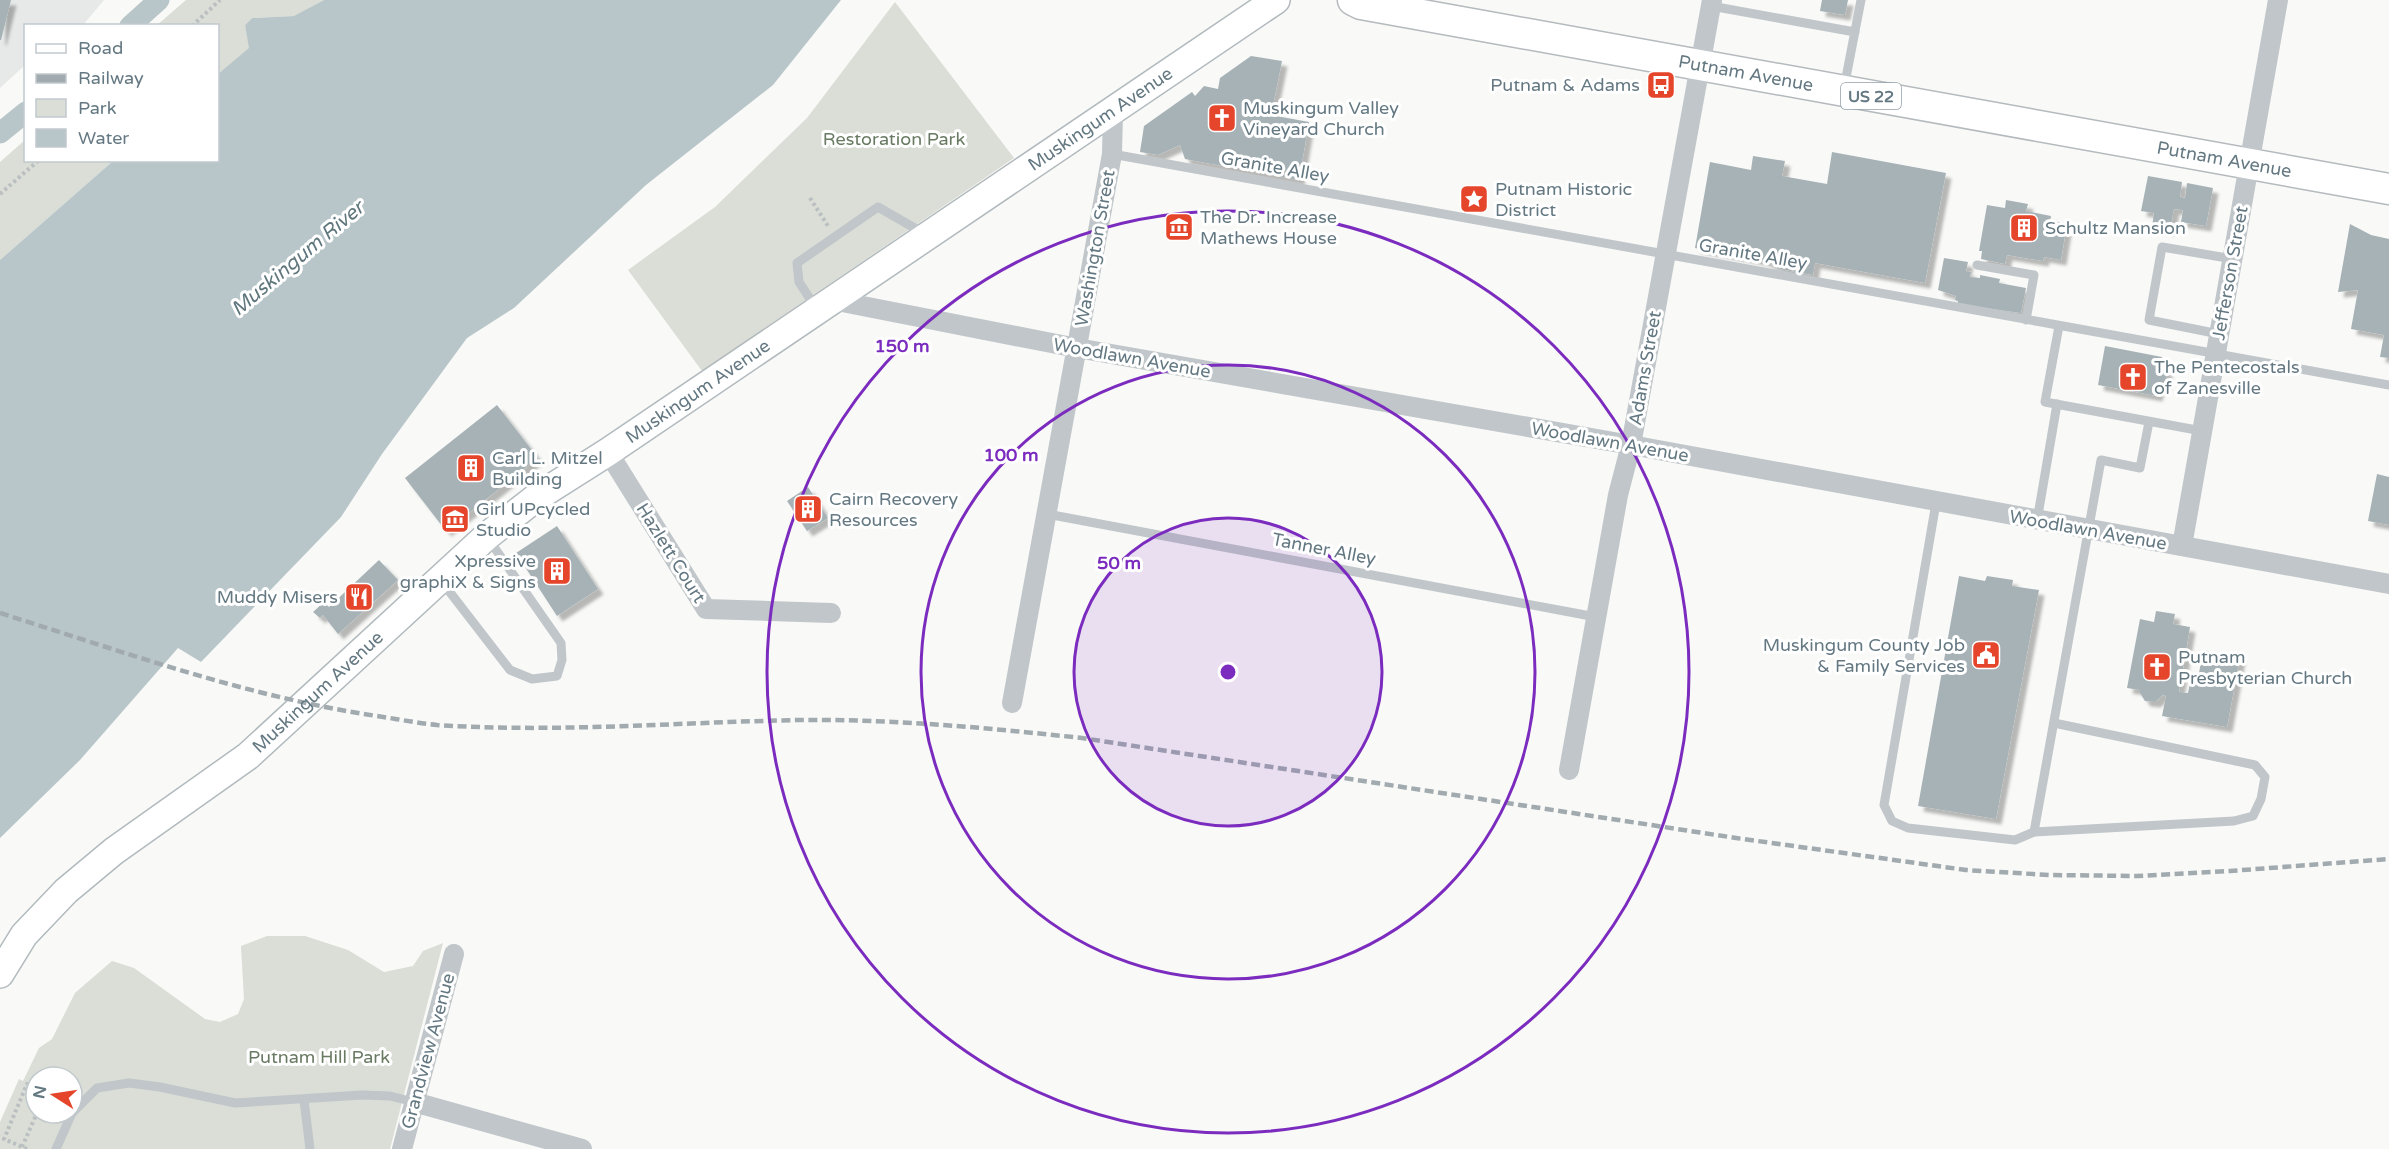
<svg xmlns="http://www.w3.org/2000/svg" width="2389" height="1149" font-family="'Varela Round',sans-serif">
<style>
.built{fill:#e7e9e8}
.green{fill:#daded6;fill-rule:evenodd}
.water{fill:#b8c6c9}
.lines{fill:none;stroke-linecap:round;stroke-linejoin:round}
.canal{stroke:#b8c6c9;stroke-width:21}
.building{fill:#a7b2b6;filter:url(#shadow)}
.secondary-casing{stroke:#b2babe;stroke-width:30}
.primary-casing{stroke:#b4babd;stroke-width:33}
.path{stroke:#babfc1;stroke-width:4;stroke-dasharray:3 3;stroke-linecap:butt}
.lane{stroke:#c0c6c9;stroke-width:9}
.street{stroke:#c0c6c9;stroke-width:20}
.secondary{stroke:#fff;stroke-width:27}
.primary{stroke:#fff;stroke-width:30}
.rail{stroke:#a1aaaf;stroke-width:4.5;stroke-dasharray:9 4.5;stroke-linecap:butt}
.ring{fill:none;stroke:#7b2cbf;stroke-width:3}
.labels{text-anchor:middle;stroke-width:6;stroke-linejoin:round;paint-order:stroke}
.shield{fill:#fff;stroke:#92a0a8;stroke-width:1.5}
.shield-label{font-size:16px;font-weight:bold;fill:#647882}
.street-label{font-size:18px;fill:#647882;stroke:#fff}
.poi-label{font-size:18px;fill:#647882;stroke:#fff;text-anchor:start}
.park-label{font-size:18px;fill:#697a63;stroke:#fff}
.water-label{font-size:20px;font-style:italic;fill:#5e767c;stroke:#fff}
.centre{fill:#7b2cbf;stroke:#fff;stroke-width:3}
.ring-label{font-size:18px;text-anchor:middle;font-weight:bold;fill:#7b2cbf;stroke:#fff;stroke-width:6;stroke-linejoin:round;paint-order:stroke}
</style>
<defs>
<filter id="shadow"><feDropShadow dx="5.5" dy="5.5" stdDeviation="1.5" flood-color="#0004"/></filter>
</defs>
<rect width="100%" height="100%" fill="#f9f9f7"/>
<path class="built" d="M0 0H104L83 25 26 26 25 65 0 88Z"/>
<g class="green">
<path d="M186 0H324L295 16 252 18 245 25 250 48 218 74V26H156Z"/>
<path d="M895 2 1014 158 702 371 628 270 715 207 807 118Z"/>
<path d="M25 140 26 160 113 161 0 260V162Z"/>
<path d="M267 936H305L348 950 384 972 413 966 423 951 443 943 390 1149H0V1122L19 1079 23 1081 39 1048 52 1039 75 993 112 961 134 968 205 1019 220 1022 238 1014 244 999 241 946ZM36 1077H72V1113H36Z"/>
</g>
<path class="water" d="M324 0H841L773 85 646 185 514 308 467 338 382 454 341 517 201 662 178 648 80 760 0 838V260L113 161 218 160V74L249 48 245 25 252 18 294 16Z"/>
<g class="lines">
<g class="canal">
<path d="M130 26 159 0"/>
<path d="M0 133 26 112"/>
</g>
</g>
<g class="building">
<path d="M0 0H11L1 40H0Z"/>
<path d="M1822 0H1848L1845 15 1820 11Z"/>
<path d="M1251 56 1282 61 1271 115 1309 122 1299 180 1185 159 1180 145 1158 155 1140 152 1144 126 1192 92 1195 96 1204 86 1218 89 1220 78Z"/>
<path d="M1832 152 1946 173 1925 283 1815 263 1813 275 1780 269 1765 261 1695 248 1710 162 1751 170 1753 156 1785 161 1782 176 1827 184Z"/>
<path d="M2148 176 2182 182 2180 197 2185 198 2187 183 2213 188 2206 226 2181 222 2183 210 2174 209 2170 230 2152 227 2154 213 2141 211Z"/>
<path d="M2006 200 2028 204 2026 211 2051 216 2050 221 2067 223 2061 260 2044 257 2043 261 2007 255 2005 264 1981 259 1982 251H1979L1987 205 2005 208Z"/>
<path d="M2350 224 2371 235 2389 239V358L2380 357 2384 335 2351 329 2358 290 2338 292Z"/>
<path d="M1944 258 1968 262 1966 271 1971 272 1970 277 1980 278V275L2000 279 1999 283 2026 288 2021 313 1958 304V301L1955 300 1956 296 1938 290Z"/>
<path d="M2105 346 2162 357 2160 368 2167 370 2165 385 2160 384 2157 396 2098 385Z"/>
<path d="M497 405 538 458 446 531 405 478Z"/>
<path d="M2377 474 2389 477V525L2368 521Z"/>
<path d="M808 487 828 518 807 531 787 501Z"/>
<path d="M557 526 598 589 557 616 516 553Z"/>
<path d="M379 560 398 580 338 634 323 615 320 618 313 612 324 602 329 607Z"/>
<path d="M1959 576 1985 581 1987 576 2013 580 2012 586 2039 590 1996 819 1918 806Z"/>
<path d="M2156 611 2175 614 2173 624 2190 627 2179 692 2188 693 2191 678 2198 679 2203 650 2240 657 2227 727 2162 716 2166 696 2163 695 2155 702 2145 701 2140 693V690L2127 688 2140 619 2154 622Z"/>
</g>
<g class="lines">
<g class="secondary-casing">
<g id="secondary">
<path id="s1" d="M0 974 24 935 66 891 114 851 248 756 487 536 537 497 608 452 1276 0"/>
</g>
</g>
<g class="primary-casing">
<g id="primary">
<path id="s2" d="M1353 0 1361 4 2389 189"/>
</g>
</g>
<g class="path">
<path d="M192 26 220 0"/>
<path d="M0 194 39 160"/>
<path d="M810 198 828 226"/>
<path d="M22 1147 37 1113"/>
<path d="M27 1149 4 1139 27 1084 36 1088"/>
</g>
<g class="lane">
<path d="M1711 6 1855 32"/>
<path d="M1844 88 1861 0"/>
<path d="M1112 154 2389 385"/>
<path d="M1977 265 2034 275 2026 320"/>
<path d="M816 308 799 282 797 263 878 207 925 234"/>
<path d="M2059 326 2045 402 2202 431"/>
<path d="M2219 334 2149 320 2162 247 2233 259"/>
<path d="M1936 503 1884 805 1892 821 1908 828 2015 840 2034 832 2101 460 2140 468 2149 422"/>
<path d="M1047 514 1596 617"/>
<path d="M2037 521 2057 404"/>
<path d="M442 582 510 670 532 679 557 676 562 660 561 643 487 537"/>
<path d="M2034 832 2234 821 2253 816 2261 799 2265 777 2255 765 2054 723"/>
<path d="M304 1100 310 1149"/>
<path d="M72 1113 97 1088 129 1083 160 1087 235 1103 362 1095 390 1096 414 1102"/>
<path d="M56 1149 72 1113"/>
</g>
<g class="street">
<path d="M832 300 1077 348 1631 445 2389 584"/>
<path d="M608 452 706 609 831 613"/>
<path d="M2182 546 2278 0"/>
<path d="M1012 703 1112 154 1113 111"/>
<path d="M1569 770 1618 495 1631 445 1712 0"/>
<path d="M414 1102 582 1149"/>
<path d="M402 1149 454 954"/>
</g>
<use href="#secondary" class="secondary"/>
<use href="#primary" class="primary"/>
<path class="rail" d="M0 613C124 652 248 697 377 716 397 719 417 723 437 725 559 733 680 722 801 720 895 719 988 728 1082 738L1736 838 1966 870 2049 875 2137 876 2230 871 2389 859"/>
</g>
<circle cx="1228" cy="672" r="154" fill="#7b2cbf" fill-opacity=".12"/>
<g class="ring">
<circle cx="1228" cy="672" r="154"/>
<circle cx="1228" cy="672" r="307"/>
<circle cx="1228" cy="672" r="461"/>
</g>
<defs>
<g id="bus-square" transform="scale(1.5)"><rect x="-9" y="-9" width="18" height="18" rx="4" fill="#e5452b" stroke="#fff"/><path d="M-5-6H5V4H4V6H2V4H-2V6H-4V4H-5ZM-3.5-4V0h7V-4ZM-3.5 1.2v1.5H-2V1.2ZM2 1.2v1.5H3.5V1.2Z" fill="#fff"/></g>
<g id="church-square" transform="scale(1.5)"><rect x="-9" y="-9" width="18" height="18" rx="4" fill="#e5452b" stroke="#fff"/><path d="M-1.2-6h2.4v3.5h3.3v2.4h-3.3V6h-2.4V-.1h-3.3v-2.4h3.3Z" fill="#fff"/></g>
<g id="sight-square" transform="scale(1.5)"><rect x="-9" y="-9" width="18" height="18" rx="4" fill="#e5452b" stroke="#fff"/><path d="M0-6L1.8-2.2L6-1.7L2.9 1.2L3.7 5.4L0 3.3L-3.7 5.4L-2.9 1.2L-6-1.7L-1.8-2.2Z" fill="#fff"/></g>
<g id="museum-square" transform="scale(1.5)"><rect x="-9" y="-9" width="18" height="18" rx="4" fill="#e5452b" stroke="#fff"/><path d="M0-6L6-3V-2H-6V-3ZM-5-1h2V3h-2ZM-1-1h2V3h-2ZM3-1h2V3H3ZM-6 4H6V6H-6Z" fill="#fff"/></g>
<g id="building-square" transform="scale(1.5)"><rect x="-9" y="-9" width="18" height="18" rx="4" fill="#e5452b" stroke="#fff"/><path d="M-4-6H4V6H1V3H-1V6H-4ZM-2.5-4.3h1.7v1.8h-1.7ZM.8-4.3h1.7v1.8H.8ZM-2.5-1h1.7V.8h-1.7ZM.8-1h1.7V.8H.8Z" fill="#fff"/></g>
<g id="restaurant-square" transform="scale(1.5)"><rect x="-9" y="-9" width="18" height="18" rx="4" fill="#e5452b" stroke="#fff"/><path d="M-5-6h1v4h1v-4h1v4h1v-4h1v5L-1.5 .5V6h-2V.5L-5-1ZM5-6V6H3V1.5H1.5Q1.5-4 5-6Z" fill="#fff"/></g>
<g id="civic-square" transform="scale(1.5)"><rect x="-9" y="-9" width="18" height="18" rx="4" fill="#e5452b" stroke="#fff"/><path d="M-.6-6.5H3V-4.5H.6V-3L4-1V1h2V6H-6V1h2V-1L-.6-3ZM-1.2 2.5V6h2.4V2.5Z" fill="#fff"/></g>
</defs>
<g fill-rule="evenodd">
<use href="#bus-square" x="1661" y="85"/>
<use href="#church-square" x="1222" y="118"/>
<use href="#sight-square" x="1474" y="199"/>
<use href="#museum-square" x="1179" y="227"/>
<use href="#building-square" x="2024" y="228"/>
<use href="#church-square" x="2133" y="377"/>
<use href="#building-square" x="471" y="468"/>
<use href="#building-square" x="808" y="509"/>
<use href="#museum-square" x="455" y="519"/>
<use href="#building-square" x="557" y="571"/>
<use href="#restaurant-square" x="359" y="597"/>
<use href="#civic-square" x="1986" y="655"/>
<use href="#church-square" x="2157" y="667"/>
</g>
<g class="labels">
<rect class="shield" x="1841" y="83" width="60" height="26" rx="4.5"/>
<g class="shield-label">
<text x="1871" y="102">US 22</text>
</g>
<g class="street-label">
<text dy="6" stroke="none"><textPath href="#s2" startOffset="400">Putnam Avenue</textPath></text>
<text dy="6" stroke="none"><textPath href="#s1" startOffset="1400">Muskingum Avenue</textPath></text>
<text dy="6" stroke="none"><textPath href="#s2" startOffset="886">Putnam Avenue</textPath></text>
<text transform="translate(1275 167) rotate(10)" y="6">Granite Alley</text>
<text transform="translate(1095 248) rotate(-80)" y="6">Washington Street</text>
<text transform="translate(1753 254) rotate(10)" y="6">Granite Alley</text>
<text transform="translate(2230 273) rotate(-80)" y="6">Jefferson Street</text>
<text transform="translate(1132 358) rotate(10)" y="6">Woodlawn Avenue</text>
<text transform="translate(1645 368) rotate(-80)" y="6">Adams Street</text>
<text dy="6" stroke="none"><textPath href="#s1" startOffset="914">Muskingum Avenue</textPath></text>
<text transform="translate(1610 442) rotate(10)" y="6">Woodlawn Avenue</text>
<text transform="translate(2088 530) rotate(10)" y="6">Woodlawn Avenue</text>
<text transform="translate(1324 549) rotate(11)" y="6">Tanner Alley</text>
<text transform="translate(671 553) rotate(58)" y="6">Hazlett Court</text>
<text dy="6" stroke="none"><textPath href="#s1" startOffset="428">Muskingum Avenue</textPath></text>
<text transform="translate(428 1051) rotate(-75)" y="6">Grandview Avenue</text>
</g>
<g class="poi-label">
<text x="1640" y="91" text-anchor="end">Putnam &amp; Adams</text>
<text x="1243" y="114">Muskingum Valley<tspan x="1243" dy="21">Vineyard Church</tspan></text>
<text x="1495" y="195">Putnam Historic<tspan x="1495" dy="21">District</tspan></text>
<text x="1200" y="223">The Dr. Increase<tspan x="1200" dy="21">Mathews House</tspan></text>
<text x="2045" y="234">Schultz Mansion</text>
<text x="2154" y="373">The Pentecostals<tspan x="2154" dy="21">of Zanesville</tspan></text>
<text x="492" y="464">Carl L. Mitzel<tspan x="492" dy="21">Building</tspan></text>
<text x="829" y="505">Cairn Recovery<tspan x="829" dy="21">Resources</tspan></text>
<text x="476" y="515">Girl UPcycled<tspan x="476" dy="21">Studio</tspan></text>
<text x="536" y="567" text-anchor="end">Xpressive<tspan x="536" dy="21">graphiX &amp; Signs</tspan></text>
<text x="338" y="603" text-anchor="end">Muddy Misers</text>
<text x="1965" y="651" text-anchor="end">Muskingum County Job<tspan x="1965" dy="21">&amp; Family Services</tspan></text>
<text x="2178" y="663">Putnam<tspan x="2178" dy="21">Presbyterian Church</tspan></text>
</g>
<g class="park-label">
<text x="894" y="145">Restoration Park</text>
<text x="319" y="1063">Putnam Hill Park</text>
</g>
<g class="water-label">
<text transform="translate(297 258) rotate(-40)" y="7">Muskingum River</text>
</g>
</g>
<circle cx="1228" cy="672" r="9" class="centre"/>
<g class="ring-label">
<text x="902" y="352">150 m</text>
<text x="1011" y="461">100 m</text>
<text x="1119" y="569">50 m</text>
</g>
<rect x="24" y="24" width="195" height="138" fill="#ffffff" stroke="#c1c9cd" stroke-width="1.5"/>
<rect x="36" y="44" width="30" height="9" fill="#ffffff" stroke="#c1c9cd" stroke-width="1.5"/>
<text x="78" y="54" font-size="18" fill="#647882">Road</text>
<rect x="36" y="74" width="30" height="9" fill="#a1aaaf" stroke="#c1c9cd" stroke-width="1.5"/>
<text x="78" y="84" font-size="18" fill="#647882">Railway</text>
<rect x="36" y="99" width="30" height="18" fill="#daded6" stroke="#c1c9cd" stroke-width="1.5"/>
<text x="78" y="114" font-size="18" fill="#647882">Park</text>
<rect x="36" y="129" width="30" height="18" fill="#b8c6c9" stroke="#c1c9cd" stroke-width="1.5"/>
<text x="78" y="144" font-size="18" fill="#647882">Water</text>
<g transform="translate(54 1095) rotate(282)"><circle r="28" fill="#ffffff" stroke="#c1c9cd" stroke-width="1.5"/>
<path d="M0-4.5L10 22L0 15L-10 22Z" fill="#e5452b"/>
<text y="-9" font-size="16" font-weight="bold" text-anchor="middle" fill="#647882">N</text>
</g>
</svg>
